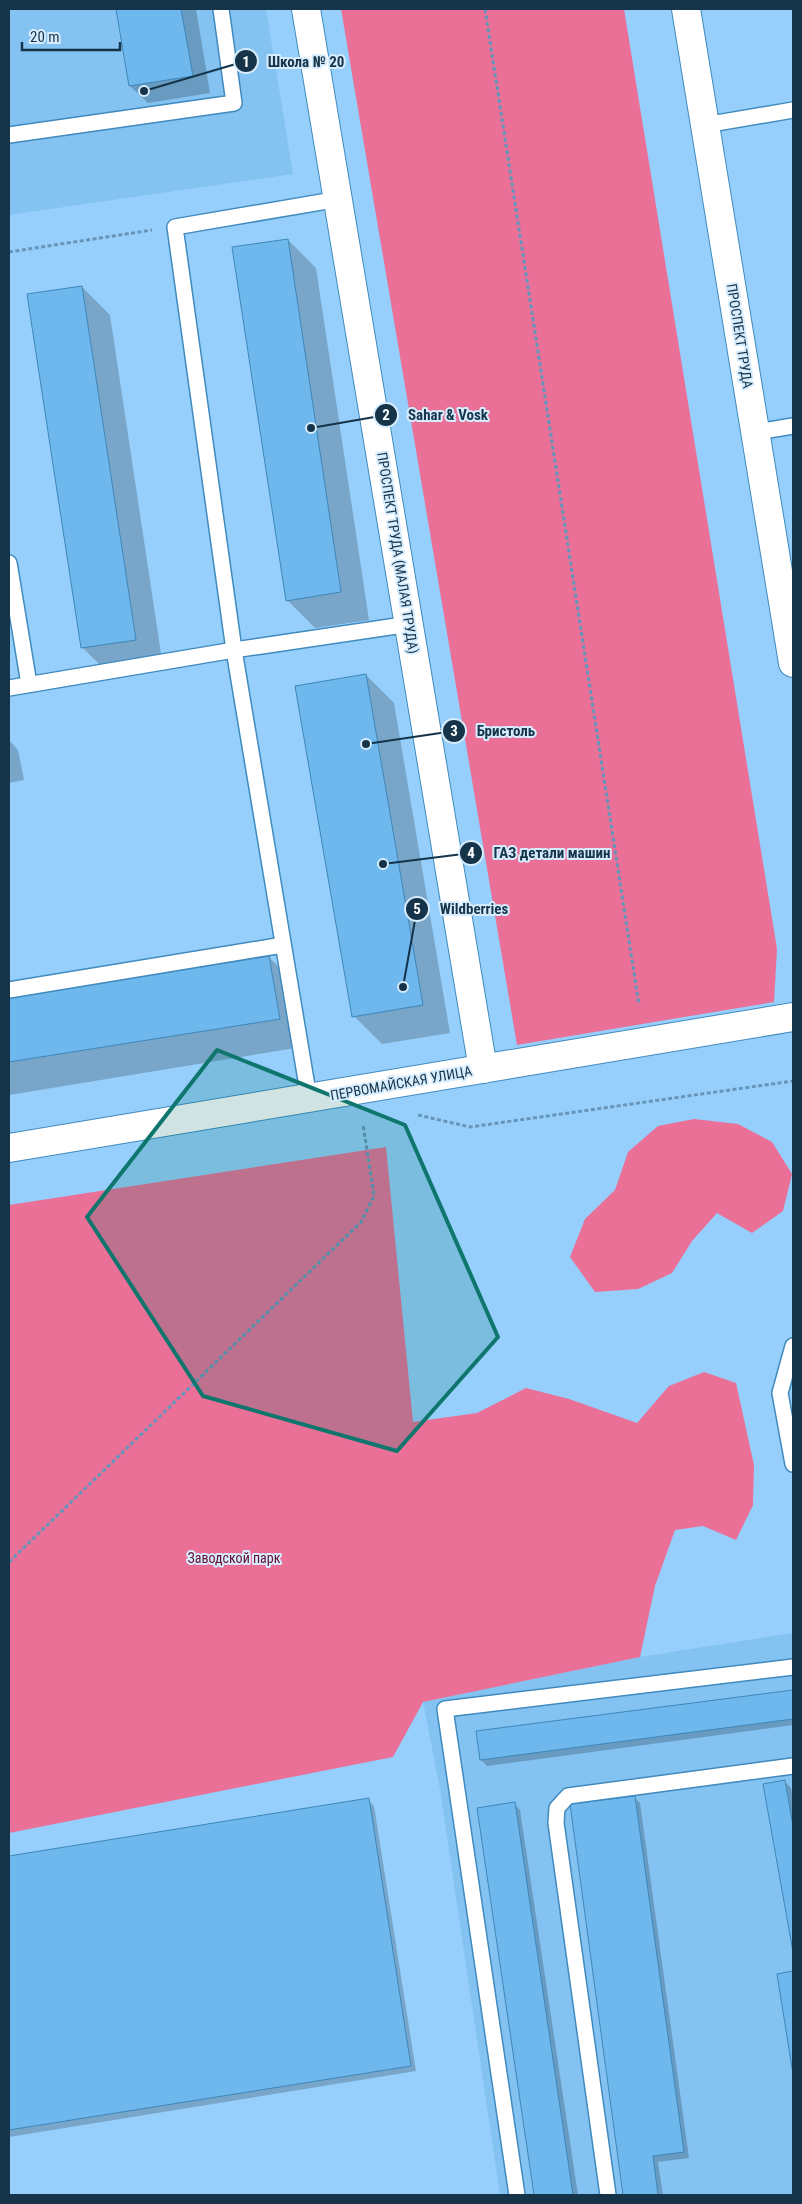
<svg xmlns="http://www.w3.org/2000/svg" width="802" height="2204" font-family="'Roboto Condensed',sans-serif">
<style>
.built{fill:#84c2f1}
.green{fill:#ea7097}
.shadow{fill:#0003}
.building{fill:#6fb8ee;stroke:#3d87ba}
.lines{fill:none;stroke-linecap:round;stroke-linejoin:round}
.service-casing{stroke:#418abd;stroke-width:18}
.minor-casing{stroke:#418abd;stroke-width:30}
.tertiary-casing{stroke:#418abd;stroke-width:30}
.path{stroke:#6695b9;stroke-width:3;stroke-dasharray:4 2.5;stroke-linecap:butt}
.service{stroke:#fff;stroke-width:15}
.minor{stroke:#fff;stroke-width:28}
.tertiary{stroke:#fff;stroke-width:28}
.marked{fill:#0f766e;fill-opacity:0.2;stroke:#0f766e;stroke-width:4;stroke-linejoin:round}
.labels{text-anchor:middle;stroke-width:4;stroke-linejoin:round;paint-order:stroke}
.street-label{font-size:14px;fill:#15344a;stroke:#d7ecfd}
.park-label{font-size:14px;fill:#630e31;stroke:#d7ecfd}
.leader{fill:none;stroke:#15344a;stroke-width:2}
.callout-dot{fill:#15344a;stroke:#d7ecfd;stroke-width:2}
.mark-label{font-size:15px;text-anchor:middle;font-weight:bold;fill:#fff}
.callout-label{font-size:15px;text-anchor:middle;font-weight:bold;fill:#15344a;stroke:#d7ecfd;stroke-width:4;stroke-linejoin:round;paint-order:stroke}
</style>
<rect width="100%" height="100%" fill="#96cffb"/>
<g class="built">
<path d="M9 9H266L293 174 9 215Z"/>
<path d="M793 1633V2195H500L440 1789 423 1702 640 1657Z"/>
</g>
<g class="green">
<path d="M341 9H624L777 949 774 1002 517 1045Z"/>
<path d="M694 1119 738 1124 772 1142 792 1174 783 1211 752 1233 717 1213 692 1241 672 1273 638 1289 595 1292 570 1257 585 1219 615 1190 628 1152 658 1126Z"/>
<path d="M386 1147 413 1422 477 1413 526 1388 569 1399 637 1423 669 1386 704 1372 736 1383 754 1465 753 1505 736 1540 703 1526 675 1530 655 1586 640 1657 423 1702 393 1757 9 1833V1205Z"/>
</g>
<g class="shadow">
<path d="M117 9H196L210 93 148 103 130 86Z"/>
<path d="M288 240 316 268 369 620 315 628 287 600Z"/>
<path d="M82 287 110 315 163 667 110 675 82 647Z"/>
<path d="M366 675 394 703 450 1033 382 1044 354 1016Z"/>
<path d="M9 740 18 750 24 780 9 783Z"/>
<path d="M269 957 297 986 307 1046 9 1095V999Z"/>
<path d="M793 1691V1725L487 1766 481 1760 477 1732Z"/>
<path d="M785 1782 791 1788 793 1802V1945L765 1785Z"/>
<path d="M634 1797 640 1803 689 2158 658 2162 663 2195H625L571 1805Z"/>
<path d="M368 1800 374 1806 416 2071 9 2137V1857Z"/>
<path d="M514 1804 520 1810 578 2195H536L478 1809Z"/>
<path d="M793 1972V2066L779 1975Z"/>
</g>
<g class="building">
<path d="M116 9H181L193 76 129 86Z"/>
<path d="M288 239 341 592 286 601 232 247Z"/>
<path d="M82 286 136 640 81 648 27 294Z"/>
<path d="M366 674 423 1005 352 1017 295 686Z"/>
<path d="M269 956 280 1019 9 1062V998Z"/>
<path d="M793 1690V1719L480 1760 476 1731Z"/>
<path d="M785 1780 793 1826V1952L763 1784Z"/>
<path d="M635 1796 684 2152 653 2156 658 2195H623L570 1804Z"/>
<path d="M369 1798 411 2066 9 2130V1856Z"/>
<path d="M515 1802 573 2195H534L477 1808Z"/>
<path d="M793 1971V2074L777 1974Z"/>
</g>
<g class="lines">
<g class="service-casing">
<g id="service">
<path d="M705 125 793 110"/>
<path d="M9 135 234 103 221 9"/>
<path d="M756 432 793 426"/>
<path d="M9 563 29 684"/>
<path d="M9 688 234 650 410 624"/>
<path d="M9 990 283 945"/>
<path d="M309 1098 234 650 175 227 339 199"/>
<path d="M793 1346 780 1393 793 1464"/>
<path d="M517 2195 445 1709 793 1667"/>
<path d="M608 2195 556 1823 557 1808 568 1796 793 1766"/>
</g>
</g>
<g class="minor-casing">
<path id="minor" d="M306 9 483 1069"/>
</g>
<g class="tertiary-casing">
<g id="tertiary">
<path d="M686 9 793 663"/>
<path d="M9 1148 793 1017"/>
</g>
</g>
<g class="path">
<path d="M485 9 639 1005"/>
<path d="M9 252 152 230"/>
<path d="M418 1115 470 1127 793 1081"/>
<path d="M9 1562 361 1222 374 1196 363 1124"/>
</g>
<use href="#service" class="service"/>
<use href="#minor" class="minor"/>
<use href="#tertiary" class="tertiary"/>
</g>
<path class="marked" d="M217 1050 405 1125 498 1337 397 1451 203 1396 87 1217Z"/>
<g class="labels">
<g class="street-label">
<text transform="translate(740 336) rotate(81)" y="5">ПРОСПЕКТ ТРУДА</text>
<text transform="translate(398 553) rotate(81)" y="5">ПРОСПЕКТ ТРУДА (МАЛАЯ ТРУДА)</text>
<text transform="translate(401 1083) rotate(-10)" y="5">ПЕРВОМАЙСКАЯ УЛИЦА</text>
</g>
<g class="park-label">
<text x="234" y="1563">Заводской парк</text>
</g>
</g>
<path class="leader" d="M144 91L246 61M311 428L386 415M366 744L454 731M383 864L471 853M403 987L417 909"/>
<g class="callout-dot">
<circle cx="144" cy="91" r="5"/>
<circle cx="311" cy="428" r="5"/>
<circle cx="366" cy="744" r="5"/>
<circle cx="383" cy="864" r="5"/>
<circle cx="403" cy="987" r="5"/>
<circle cx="246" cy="61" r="12"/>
<circle cx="386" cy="415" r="12"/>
<circle cx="454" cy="731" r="12"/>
<circle cx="471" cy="853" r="12"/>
<circle cx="417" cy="909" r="12"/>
</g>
<g class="mark-label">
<text x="246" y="67">1</text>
<text x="386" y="420">2</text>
<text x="454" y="736">3</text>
<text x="471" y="858">4</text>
<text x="417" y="914">5</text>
</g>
<g class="callout-label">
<text x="306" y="67">Школа № 20</text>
<text x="448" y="420">Sahar &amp; Vosk</text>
<text x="506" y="736">Бристоль</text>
<text x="552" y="858">ГАЗ детали машин</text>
<text x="474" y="914">Wildberries</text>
</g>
<rect width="802" height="2204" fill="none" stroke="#15344a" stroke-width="20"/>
<path d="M22 42v8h98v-8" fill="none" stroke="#15344a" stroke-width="2.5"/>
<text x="30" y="42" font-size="15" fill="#15344a" stroke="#d7ecfd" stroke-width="4" paint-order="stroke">20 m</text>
</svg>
